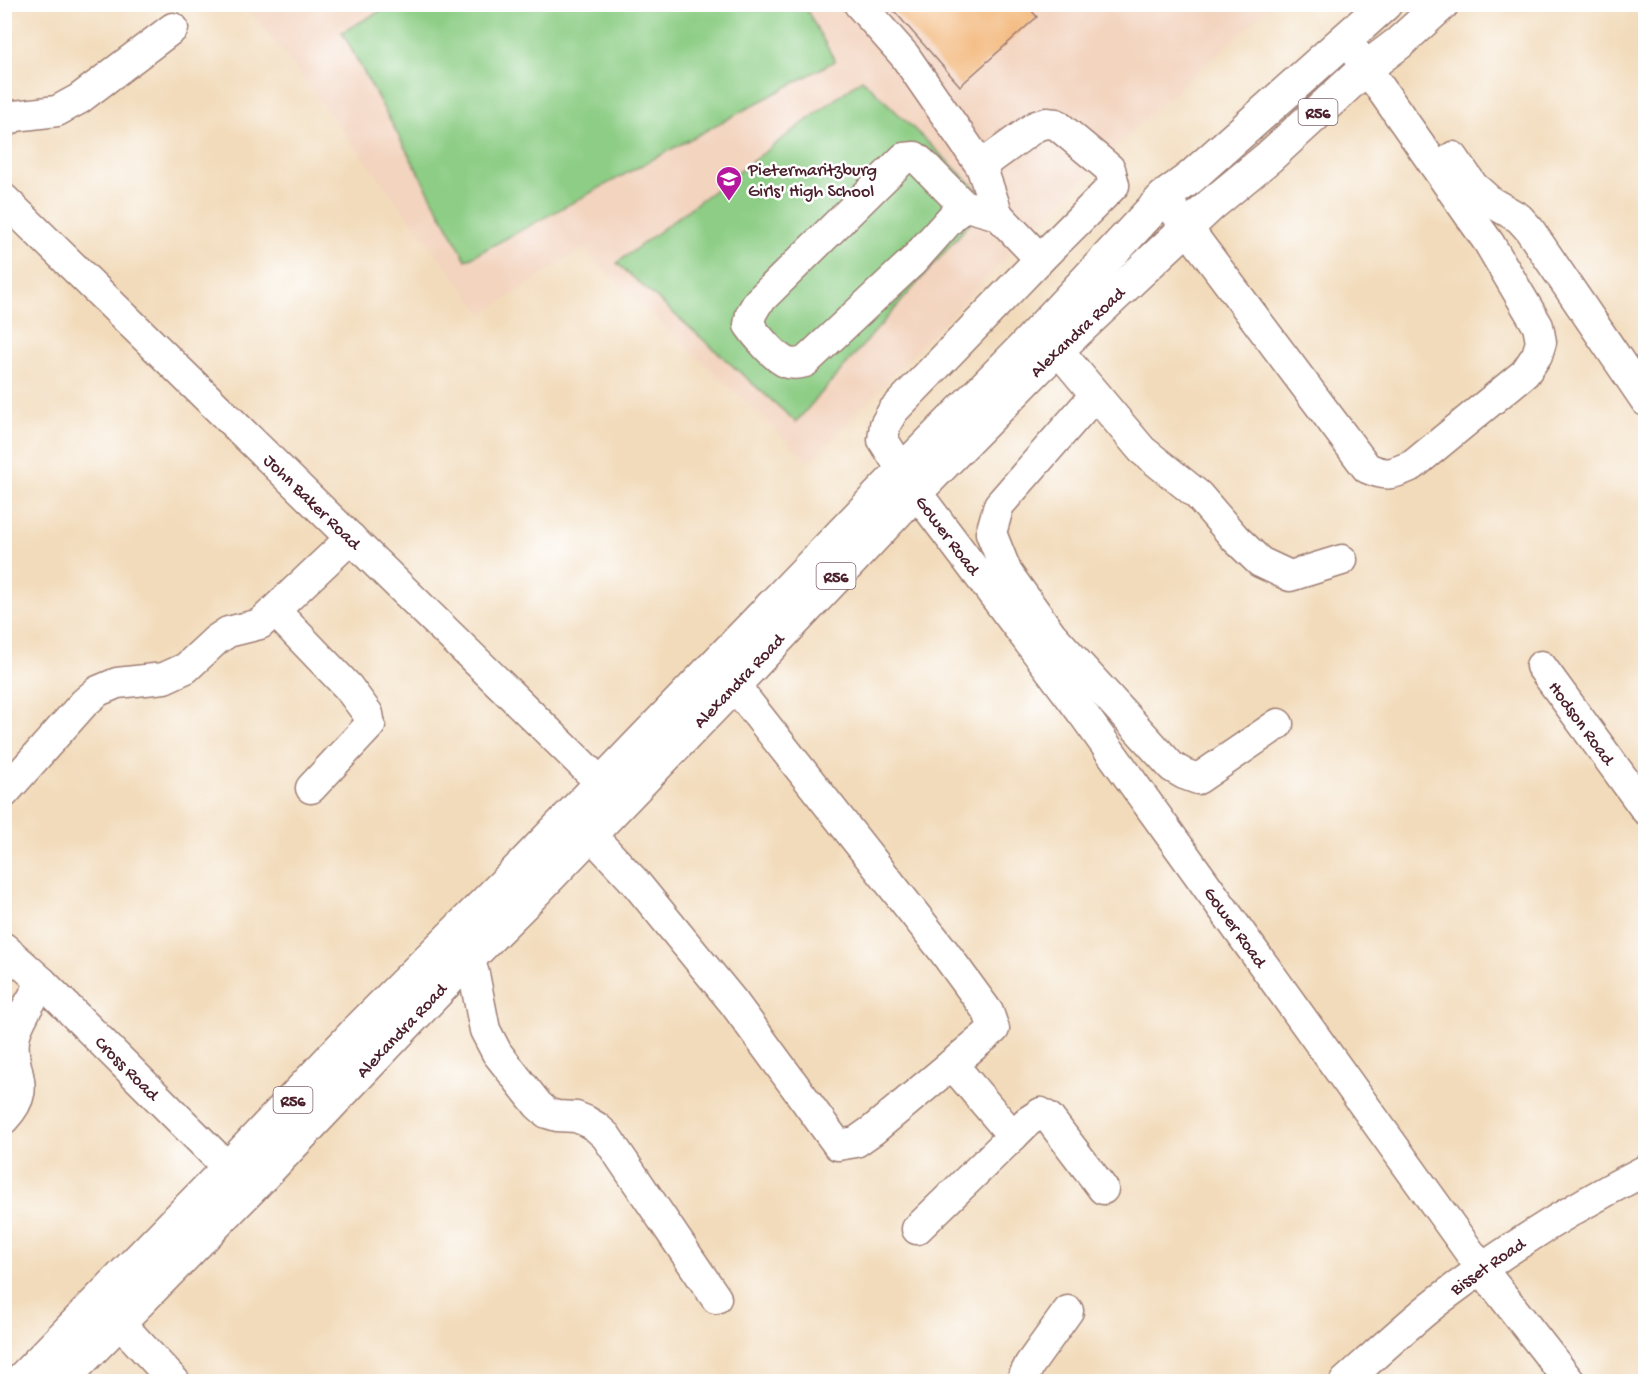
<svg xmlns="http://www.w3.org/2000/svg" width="1650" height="1386" font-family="'Gochi Hand',sans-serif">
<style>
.built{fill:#f3d4bf}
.green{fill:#8dcd85;stroke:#6c7658;stroke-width:1.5}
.building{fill:#f3b678}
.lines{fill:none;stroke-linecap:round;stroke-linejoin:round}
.minor-casing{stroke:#9e7d73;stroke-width:33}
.major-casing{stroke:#9e7d73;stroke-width:36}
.minor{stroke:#fff;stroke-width:30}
.major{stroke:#fff;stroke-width:33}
.labels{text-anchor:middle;stroke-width:5;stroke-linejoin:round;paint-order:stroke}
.shield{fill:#fff;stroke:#80626b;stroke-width:1.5}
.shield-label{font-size:16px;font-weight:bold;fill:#4a1f2b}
.poi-label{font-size:18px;fill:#4a1f2b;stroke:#fff;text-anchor:start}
.street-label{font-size:18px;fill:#4a1f2b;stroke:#fff}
</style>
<rect width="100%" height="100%" fill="#fff"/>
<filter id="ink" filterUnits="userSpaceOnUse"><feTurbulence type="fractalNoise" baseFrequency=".0167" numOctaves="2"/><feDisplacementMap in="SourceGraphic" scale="12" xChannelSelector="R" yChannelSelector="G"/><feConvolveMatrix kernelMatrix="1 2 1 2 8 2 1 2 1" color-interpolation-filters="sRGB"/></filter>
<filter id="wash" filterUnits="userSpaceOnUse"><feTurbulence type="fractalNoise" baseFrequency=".008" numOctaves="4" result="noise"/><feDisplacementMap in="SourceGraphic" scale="24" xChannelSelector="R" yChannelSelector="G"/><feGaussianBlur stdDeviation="1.35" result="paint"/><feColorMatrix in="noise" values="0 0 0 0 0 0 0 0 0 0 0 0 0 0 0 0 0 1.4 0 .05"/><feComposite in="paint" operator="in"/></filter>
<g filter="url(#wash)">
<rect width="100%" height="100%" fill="#f2dbbb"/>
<path class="built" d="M246 5H1271L1105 156 809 462 582 249 483 314Z"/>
<g class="green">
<path d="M393 4 804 5 835 61 466 260 342 32Z"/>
<path d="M862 79 989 201 796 422 617 263Z"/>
</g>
<g id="blocks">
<path class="building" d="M888 4H1026L1037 17 960 86Z"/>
</g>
</g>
<g filter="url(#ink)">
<use href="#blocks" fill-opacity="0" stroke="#9e7d73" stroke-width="1.5"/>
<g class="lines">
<g class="minor-casing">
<g id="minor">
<path d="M859 4 905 56 981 166 998 215"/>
<path d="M4 123 15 116 57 111 79 99 173 28"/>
<path d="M1453 157 1473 186 1491 202 1519 218 1529 229 1646 401"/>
<path id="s1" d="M981 166 1036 126 1046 123 1056 124 1110 169 1114 185 1040 259 893 411 885 425 883 440 916 492 1084 715 1481 1268 1570 1382"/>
<path d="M1164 197 1367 468C1388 477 1393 474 1413 465L1525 373 1537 355 1541 342 1538 326 1489 243 1346 39"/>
<path id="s2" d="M4 199 601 783 617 800"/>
<path d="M963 205 913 261 805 362C798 364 789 365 782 360 771 353 756 335 749 325L751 314 758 302 904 158 915 157 921 162 963 205 998 215 1040 259"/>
<path d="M1058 350 1142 450 1198 495 1235 538 1260 562 1290 576 1342 560"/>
<path d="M1095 395 999 505 991 533 1007 573 1051 634 1172 767 1184 774 1198 779 1278 724"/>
<path d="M275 611 348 687 368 714 370 725 311 788"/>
<path id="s3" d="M1541 666 1646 810"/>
<path d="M4 793 84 703 98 691 117 683 164 678 186 668 216 640 228 632 260 624 351 538"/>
<path d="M590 834 635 882 734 1003 838 1145 856 1142 873 1130 994 1029 988 1012 942 949 734 685"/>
<path d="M462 937 474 974 485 1030 497 1053 538 1105 547 1113 557 1116 576 1117 586 1121 596 1127 606 1136 716 1298"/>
<path id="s4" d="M4 948 42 982 228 1168 245 1183"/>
<path d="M4 1119C35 1085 10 1075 14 1040 15 1025 34 996 42 982"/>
<path d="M1013 1136 1027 1122 1041 1113 1049 1118 1103 1189"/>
<path d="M917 1229 1013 1136 952 1064"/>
<path d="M102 1304 175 1382"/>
<path d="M1021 1382 1030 1364 1068 1311"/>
<path id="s5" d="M1345 1382C1376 1354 1407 1325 1439 1300 1502 1252 1575 1206 1646 1170"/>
</g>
</g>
<g class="major-casing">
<g id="major">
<path d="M19 1382 228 1168 357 1031 512 876 902 471 1025 346 1164 197 1190 178 1385 4"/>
<path id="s6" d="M60 1382 251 1188 469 958 525 902 734 685 916 492 1039 367 1211 205 1269 157 1366 68 1399 43 1442 4"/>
</g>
</g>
<use href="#minor" class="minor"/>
<use href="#major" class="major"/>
</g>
</g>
<defs>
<g id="school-pin" transform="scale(1.35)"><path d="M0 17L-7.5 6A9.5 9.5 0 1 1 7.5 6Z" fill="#b5179e" stroke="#fff"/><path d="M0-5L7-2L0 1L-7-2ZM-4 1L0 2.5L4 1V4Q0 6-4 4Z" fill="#fff"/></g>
</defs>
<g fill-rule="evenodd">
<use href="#school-pin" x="729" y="179"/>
</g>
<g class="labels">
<g class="shield">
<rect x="1298.5" y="99" width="39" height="26" rx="4.5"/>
<rect x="816.5" y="563" width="39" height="26" rx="4.5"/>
<rect x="273.5" y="1087" width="39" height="26" rx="4.5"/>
</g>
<g class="shield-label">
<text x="1318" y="118">R56</text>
<text x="836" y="582">R56</text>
<text x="293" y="1106">R56</text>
</g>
<g class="poi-label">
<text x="748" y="175">Pietermaritzburg<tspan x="748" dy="21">Girls' High School</tspan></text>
</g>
<g class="street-label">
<text dy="6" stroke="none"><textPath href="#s6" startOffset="1462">Alexandra Road</textPath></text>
<text dy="6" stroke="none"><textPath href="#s2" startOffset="432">John Baker Road</textPath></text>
<text dy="6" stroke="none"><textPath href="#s1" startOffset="638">Gower Road</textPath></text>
<text dy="6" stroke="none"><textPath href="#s6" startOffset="976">Alexandra Road</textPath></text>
<text dy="6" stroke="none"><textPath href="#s3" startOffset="70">Hodson Road</textPath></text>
<text dy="6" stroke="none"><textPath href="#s1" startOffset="1124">Gower Road</textPath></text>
<text dy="6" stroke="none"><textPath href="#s6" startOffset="490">Alexandra Road</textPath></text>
<text dy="6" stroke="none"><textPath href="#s4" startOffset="172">Cross Road</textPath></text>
<text dy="6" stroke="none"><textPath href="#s5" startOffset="184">Bisset Road</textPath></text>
</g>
</g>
<rect width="1650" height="1386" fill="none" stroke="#fff" stroke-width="24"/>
</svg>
